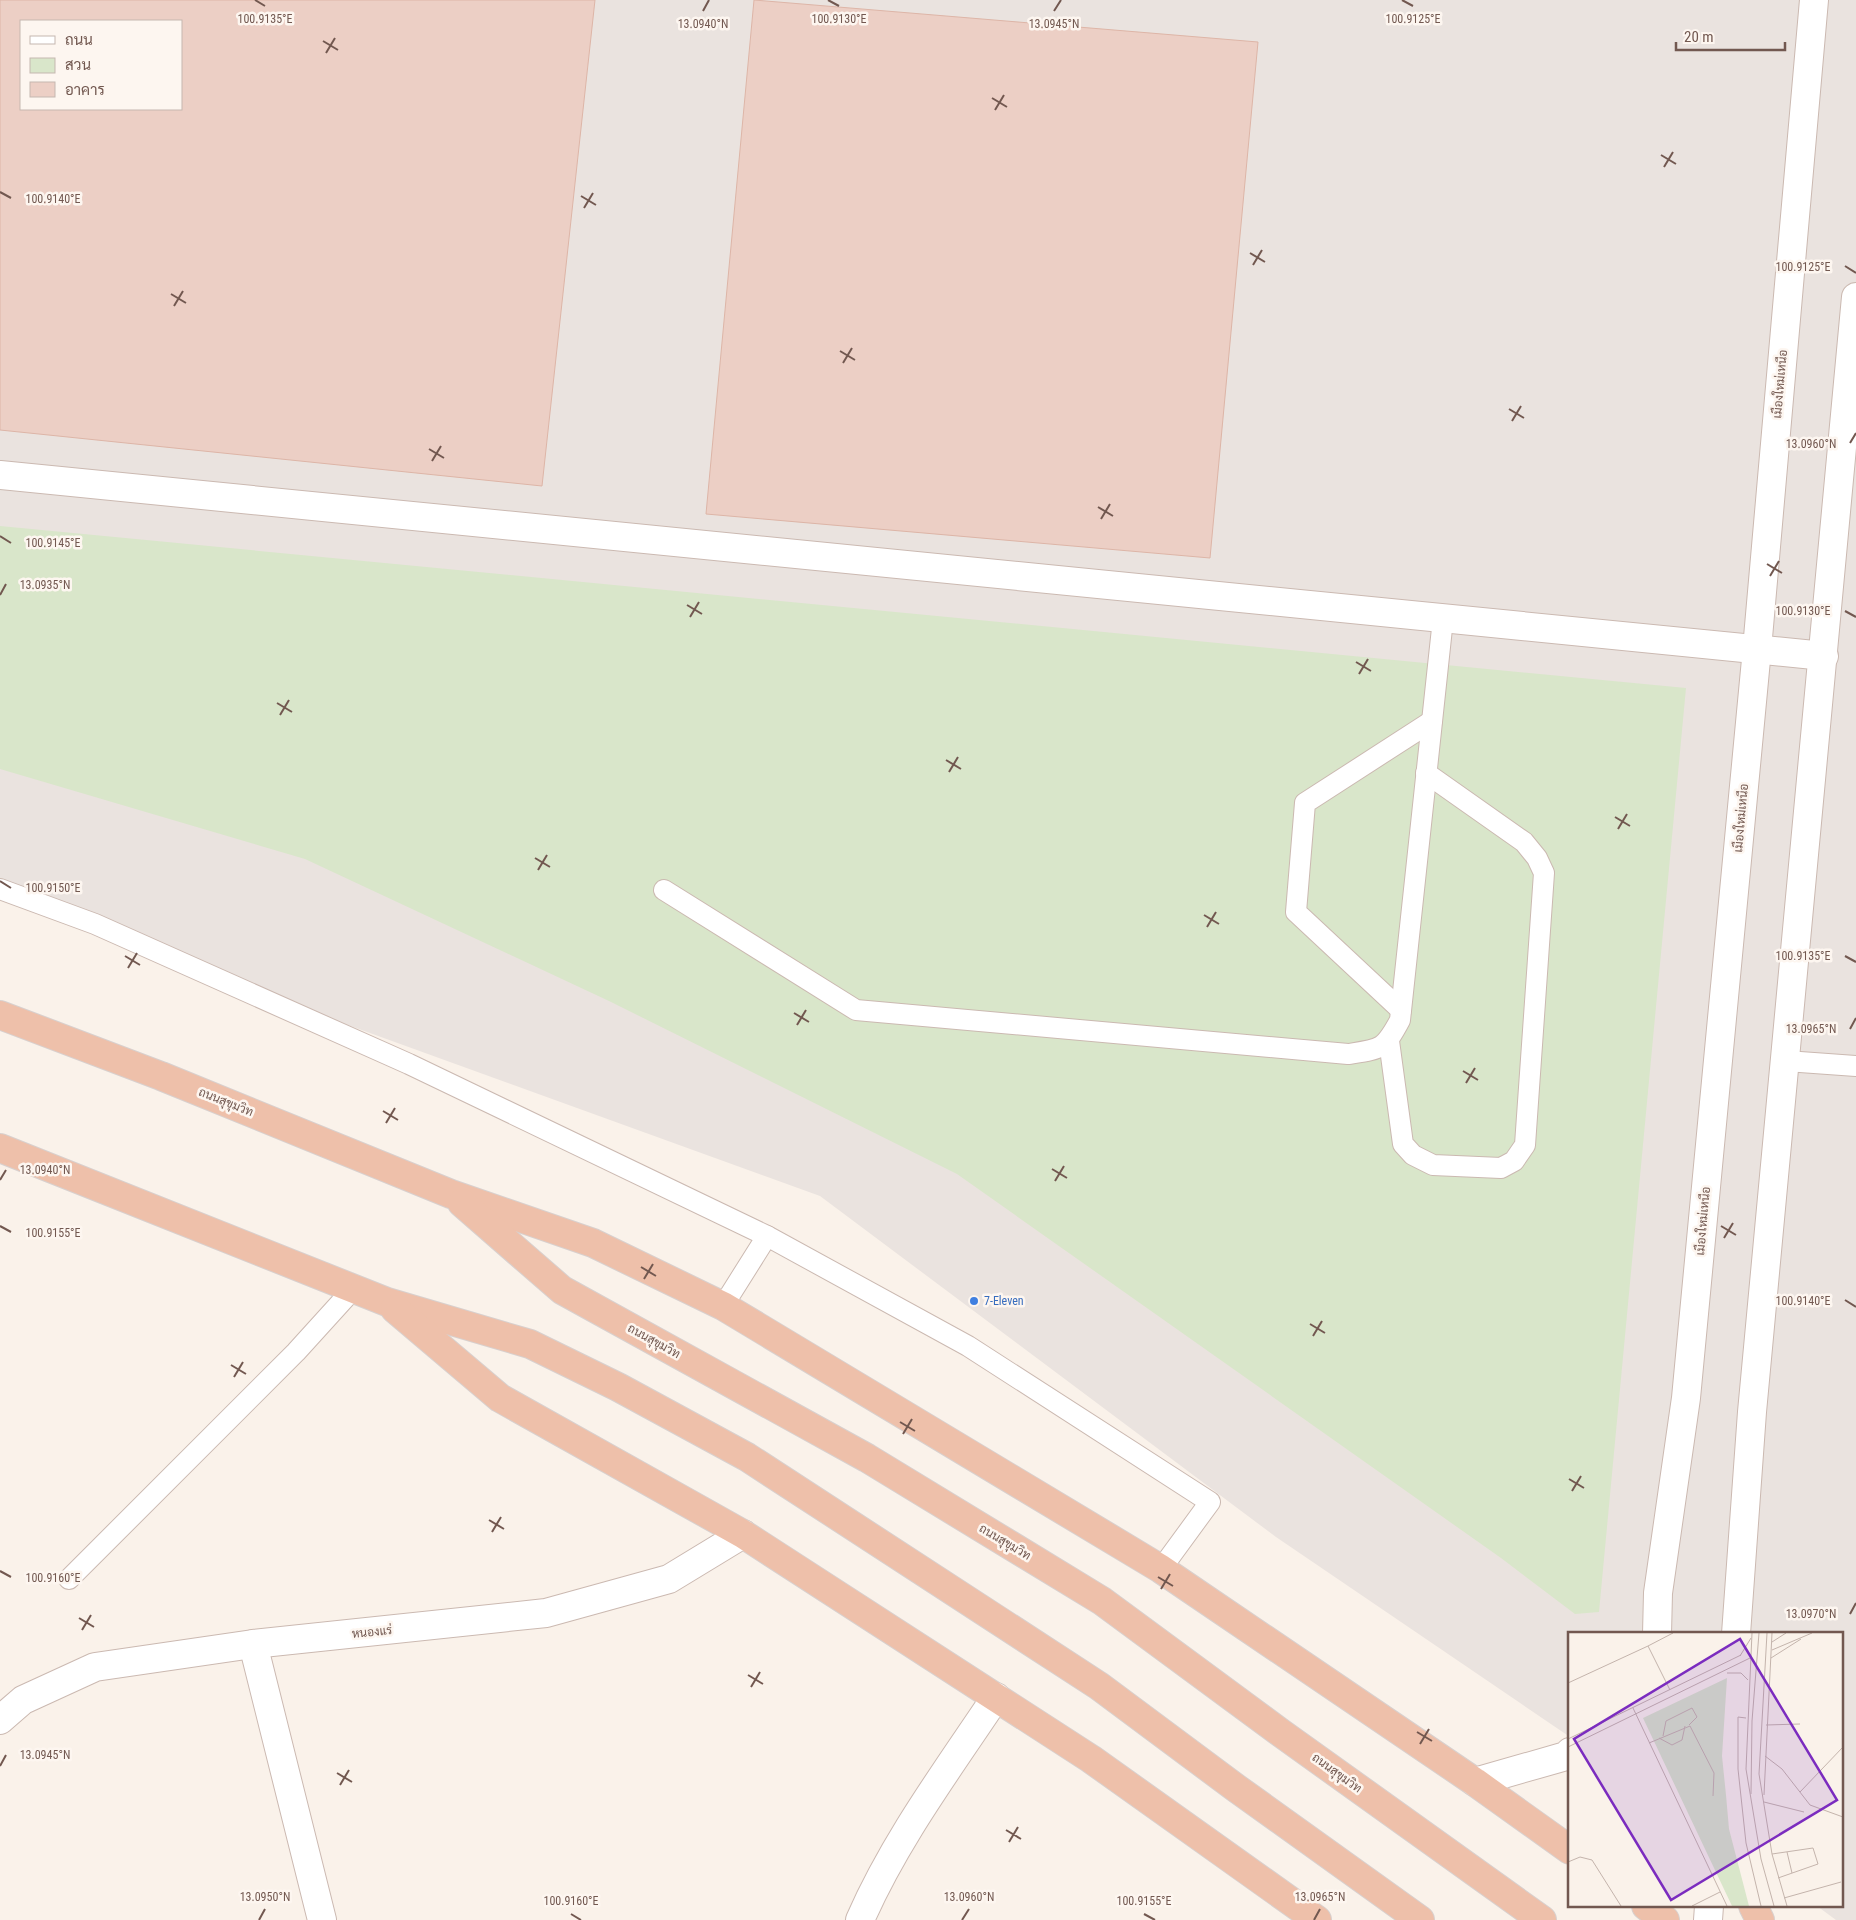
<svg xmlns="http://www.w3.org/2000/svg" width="1856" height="1920" font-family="'Roboto Condensed',Sarabun,sans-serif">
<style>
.industrial{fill:#eae3df;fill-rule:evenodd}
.green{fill:#d9e6ca}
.building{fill:#eccfc5;stroke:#ddb5a7;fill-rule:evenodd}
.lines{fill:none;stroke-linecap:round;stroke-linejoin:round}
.service-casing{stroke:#cbb9b1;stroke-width:22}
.minor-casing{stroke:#cbb9b1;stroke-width:30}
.tertiary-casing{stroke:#cbb9b1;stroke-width:30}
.trunk-casing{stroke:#d8d0ce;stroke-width:30}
.service{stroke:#fff;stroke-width:20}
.minor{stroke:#fff;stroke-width:28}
.tertiary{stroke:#fff;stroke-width:28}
.trunk{stroke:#eec0aa;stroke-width:28}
.ticks{fill:none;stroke:#725850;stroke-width:2}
.shop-dot{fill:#3f7fe0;stroke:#fdf6f0;stroke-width:2}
.labels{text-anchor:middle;stroke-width:5;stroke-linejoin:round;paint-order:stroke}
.street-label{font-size:12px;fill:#725850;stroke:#fdf6f0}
.shop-label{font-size:12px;fill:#366cbe;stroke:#fdf6f0;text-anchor:start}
.inset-road{fill:none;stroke:#c4b4ac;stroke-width:1}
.view{fill:#7b2cbf;fill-opacity:0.15;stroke:#7b2cbf;stroke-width:2.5}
.inset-edge{fill:none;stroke:#725850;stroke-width:2.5}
.ticks-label{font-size:12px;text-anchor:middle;fill:#725850;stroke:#fdf6f0;stroke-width:5;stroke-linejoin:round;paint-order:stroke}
</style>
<rect width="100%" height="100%" fill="#faf2ea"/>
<path class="industrial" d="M0 0H1856V1920H1836L1817 1906H1842V1634H1570V1737L1276 1537 820 1196 0 899ZM21 21H181V109H21Z"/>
<path class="green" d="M0 526 1686 688 1599 1612 1575 1614 1501 1558 957 1174 609 1001 305 859 0 769Z"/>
<g class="building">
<path d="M0 0H595L542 486 0 430ZM21 21H181V109H21Z"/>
<path d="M754 0 1258 42 1210 558 706 514Z"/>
</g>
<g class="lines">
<g class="service-casing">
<g id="service">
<path d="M0 889 95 924 409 1064 767 1236 968 1346 1210 1502 1161 1569"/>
<path d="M664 890 856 1010 1348 1054C1381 1049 1384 1050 1400 1020L1443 619"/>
<path d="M1401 1010 1296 912 1305 803 1432 721"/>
<path d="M1389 1041 1403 1144 1413 1155 1433 1165 1501 1168 1514 1161 1525 1145 1544 873 1537 858 1524 842 1426 773"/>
<path d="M1786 1061 1856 1066"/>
<path d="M723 1306 767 1236"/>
<path d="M69 1579 296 1352 355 1287"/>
</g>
</g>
<g class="minor-casing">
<g id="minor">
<path d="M0 475 1824 656"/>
<path d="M253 1644 322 1920"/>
<path d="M0 1720 23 1700 95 1667 253 1644 546 1613 669 1579 743 1534"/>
<path d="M860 1920C895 1840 948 1769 996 1697"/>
</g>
</g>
<g class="tertiary-casing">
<g id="tertiary">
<path d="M1657 1634 1658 1593 1686 1398 1757 649 1814 0"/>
<path d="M1736 1634 1752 1412 1856 297"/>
<path d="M1475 1782 1566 1756 1570 1752"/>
<path d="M1708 1920 1709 1906"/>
</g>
</g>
<g class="trunk-casing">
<g id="trunk">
<path d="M0 1015 161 1076 451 1194 593 1243 723 1306 1161 1569 1475 1782 1570 1850"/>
<path d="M0 1148 387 1302 530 1344 618 1387 747 1457 1099 1686 1236 1788 1420 1920"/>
<path d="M462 1203 562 1290 867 1458 1102 1601 1281 1733 1542 1920"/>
<path d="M395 1309 500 1398 743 1534 1091 1759 1317 1920"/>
<path d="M1646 1906 1665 1920"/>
<path d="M1753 1906 1760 1920"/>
</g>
</g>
<use href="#service" class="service"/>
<use href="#minor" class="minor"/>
<use href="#tertiary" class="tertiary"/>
<use href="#trunk" class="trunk"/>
</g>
<path class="ticks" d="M255 0 265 6M828 0 839 6M1402 0 1413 6M703 11 709 0M1054 11 1061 0M323 41 338 50M326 53 335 38M992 98 1007 107M995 110 1004 95M1661 155 1676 164M1664 167 1673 152M0 192 11 198M581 196 596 205M584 208 593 193M1250 253 1265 262M1253 265 1262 250M1845 266 1856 273M171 294 186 303M174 306 183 291M840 351 855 360M843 363 852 348M1509 409 1524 418M1512 421 1521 406M1850 443 1856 433M429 449 444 458M432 461 441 446M1098 507 1113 516M1101 519 1110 504M0 536 11 543M1767 564 1782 573M1770 576 1779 561M0 595 6 584M687 605 702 614M1845 611 1856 617M690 617 699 602M1356 662 1371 671M1359 674 1368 659M277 703 292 712M280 715 289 700M946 760 961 769M949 772 958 757M1615 817 1630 826M1618 829 1627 814M535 858 550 867M538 870 547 855M0 881 11 888M1204 915 1219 924M1207 927 1216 912M125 956 140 965M1845 956 1856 962M128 968 137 953M794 1013 809 1022M797 1025 806 1010M1850 1029 1856 1018M1463 1071 1478 1080M1466 1083 1475 1068M383 1111 398 1120M386 1123 395 1108M1052 1169 1067 1178M0 1180 6 1170M1055 1181 1064 1166M0 1226 11 1232M1721 1226 1736 1235M1724 1238 1733 1223M641 1267 656 1276M644 1279 653 1264M1845 1300 1856 1307M1310 1324 1325 1333M1313 1336 1322 1321M231 1365 246 1374M234 1377 243 1362M900 1422 915 1431M903 1434 912 1419M1569 1479 1584 1488M1572 1491 1581 1476M489 1520 504 1529M492 1532 501 1517M0 1571 11 1577M1158 1577 1173 1586M1161 1589 1170 1574M1850 1614 1856 1603M79 1618 94 1627M82 1630 91 1615M748 1675 763 1684M751 1687 760 1672M1417 1732 1432 1741M1420 1744 1429 1729M0 1766 6 1755M337 1773 352 1782M340 1785 349 1770M1006 1830 1021 1839M1009 1842 1018 1827M571 1914 581 1920M1144 1914 1155 1920M259 1920 265 1909M962 1920 969 1909M1314 1920 1320 1909"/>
<circle class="shop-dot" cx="974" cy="1301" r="5"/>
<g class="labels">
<g class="street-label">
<text transform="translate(1780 384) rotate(-85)" y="4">เมืองใหม่เหนือ</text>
<text transform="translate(1741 818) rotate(-85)" y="4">เมืองใหม่เหนือ</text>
<text transform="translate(226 1102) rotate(22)" y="4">ถนนสุขุมวิท</text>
<text transform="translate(1703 1221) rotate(-85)" y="4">เมืองใหม่เหนือ</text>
<text transform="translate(654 1341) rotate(29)" y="4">ถนนสุขุมวิท</text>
<text transform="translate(1005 1542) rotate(31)" y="4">ถนนสุขุมวิท</text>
<text transform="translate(372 1632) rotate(-6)" y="4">หนองแร่</text>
<text transform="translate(1337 1773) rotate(36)" y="4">ถนนสุขุมวิท</text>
</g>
<g class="shop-label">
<text x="984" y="1305">7-Eleven</text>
</g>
</g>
<g transform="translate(1568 1632)">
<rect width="275" height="275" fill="#faf2ea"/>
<path d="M159 46 154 124 158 163 161 197 181 274H164L75 86Z" fill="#d9e6ca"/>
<path class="inset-road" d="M184 1 178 137 193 227 206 274M199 1 191 142 204 222 219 274M204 10 218 1M204 18 244 1M172 24 183 6M203 26 233 7M159 41H173L180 48M0 51 80 14M102 58 80 14 105 1M65 76 159 274M178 86 170 85V137L178 211 193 274M198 93 232 92M95 104 98 89 124 76 129 85 121 93M91 106 104 113 114 108 117 94M0 107 173 23M81 111 122 94 146 141 145 164M0 115 182 26M197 124 214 137 242 173 275 185M232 160 275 115M183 162 184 89 191 1M196 163 204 1M196 170 236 180M219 220 224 241M204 222 245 216 250 232 210 246M0 230 12 225 24 228 53 274M216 266 273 250M124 274 152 260"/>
<path class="view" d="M172 7 269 168 103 268 6 107Z"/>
<rect width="275" height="275" class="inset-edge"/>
</g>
<g class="ticks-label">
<text x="265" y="23">100.9135°E</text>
<text x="839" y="23">100.9130°E</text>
<text x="1413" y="23">100.9125°E</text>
<text x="703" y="28">13.0940°N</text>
<text x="1054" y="28">13.0945°N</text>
<text x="53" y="203">100.9140°E</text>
<text x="1803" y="271">100.9125°E</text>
<text x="1811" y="448">13.0960°N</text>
<text x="53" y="547">100.9145°E</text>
<text x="45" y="589">13.0935°N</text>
<text x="1803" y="615">100.9130°E</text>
<text x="53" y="892">100.9150°E</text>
<text x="1803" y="960">100.9135°E</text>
<text x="1811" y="1033">13.0965°N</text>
<text x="45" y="1174">13.0940°N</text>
<text x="53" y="1237">100.9155°E</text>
<text x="1803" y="1305">100.9140°E</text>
<text x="53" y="1582">100.9160°E</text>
<text x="1811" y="1618">13.0970°N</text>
<text x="45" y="1759">13.0945°N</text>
<text x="265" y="1901">13.0950°N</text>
<text x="969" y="1901">13.0960°N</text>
<text x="1320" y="1901">13.0965°N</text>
<text x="571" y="1905">100.9160°E</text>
<text x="1144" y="1905">100.9155°E</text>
</g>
<rect x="20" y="20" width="162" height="90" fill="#fdf6f0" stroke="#c5b7b0"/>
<rect x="30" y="36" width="25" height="8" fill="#ffffff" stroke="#c5b7b0"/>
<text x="65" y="45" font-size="15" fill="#725850">ถนน</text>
<rect x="30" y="58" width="25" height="15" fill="#d9e6ca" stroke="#c5b7b0"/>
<text x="65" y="70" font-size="15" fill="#725850">สวน</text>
<rect x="30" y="82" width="25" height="15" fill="#eccfc5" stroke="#c5b7b0"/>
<text x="65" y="95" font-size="15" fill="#725850">อาคาร</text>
<path d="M1676 42v8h109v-8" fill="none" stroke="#725850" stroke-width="2.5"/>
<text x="1684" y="42" font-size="15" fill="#725850" stroke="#fdf6f0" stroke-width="4" paint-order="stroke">20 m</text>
</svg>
